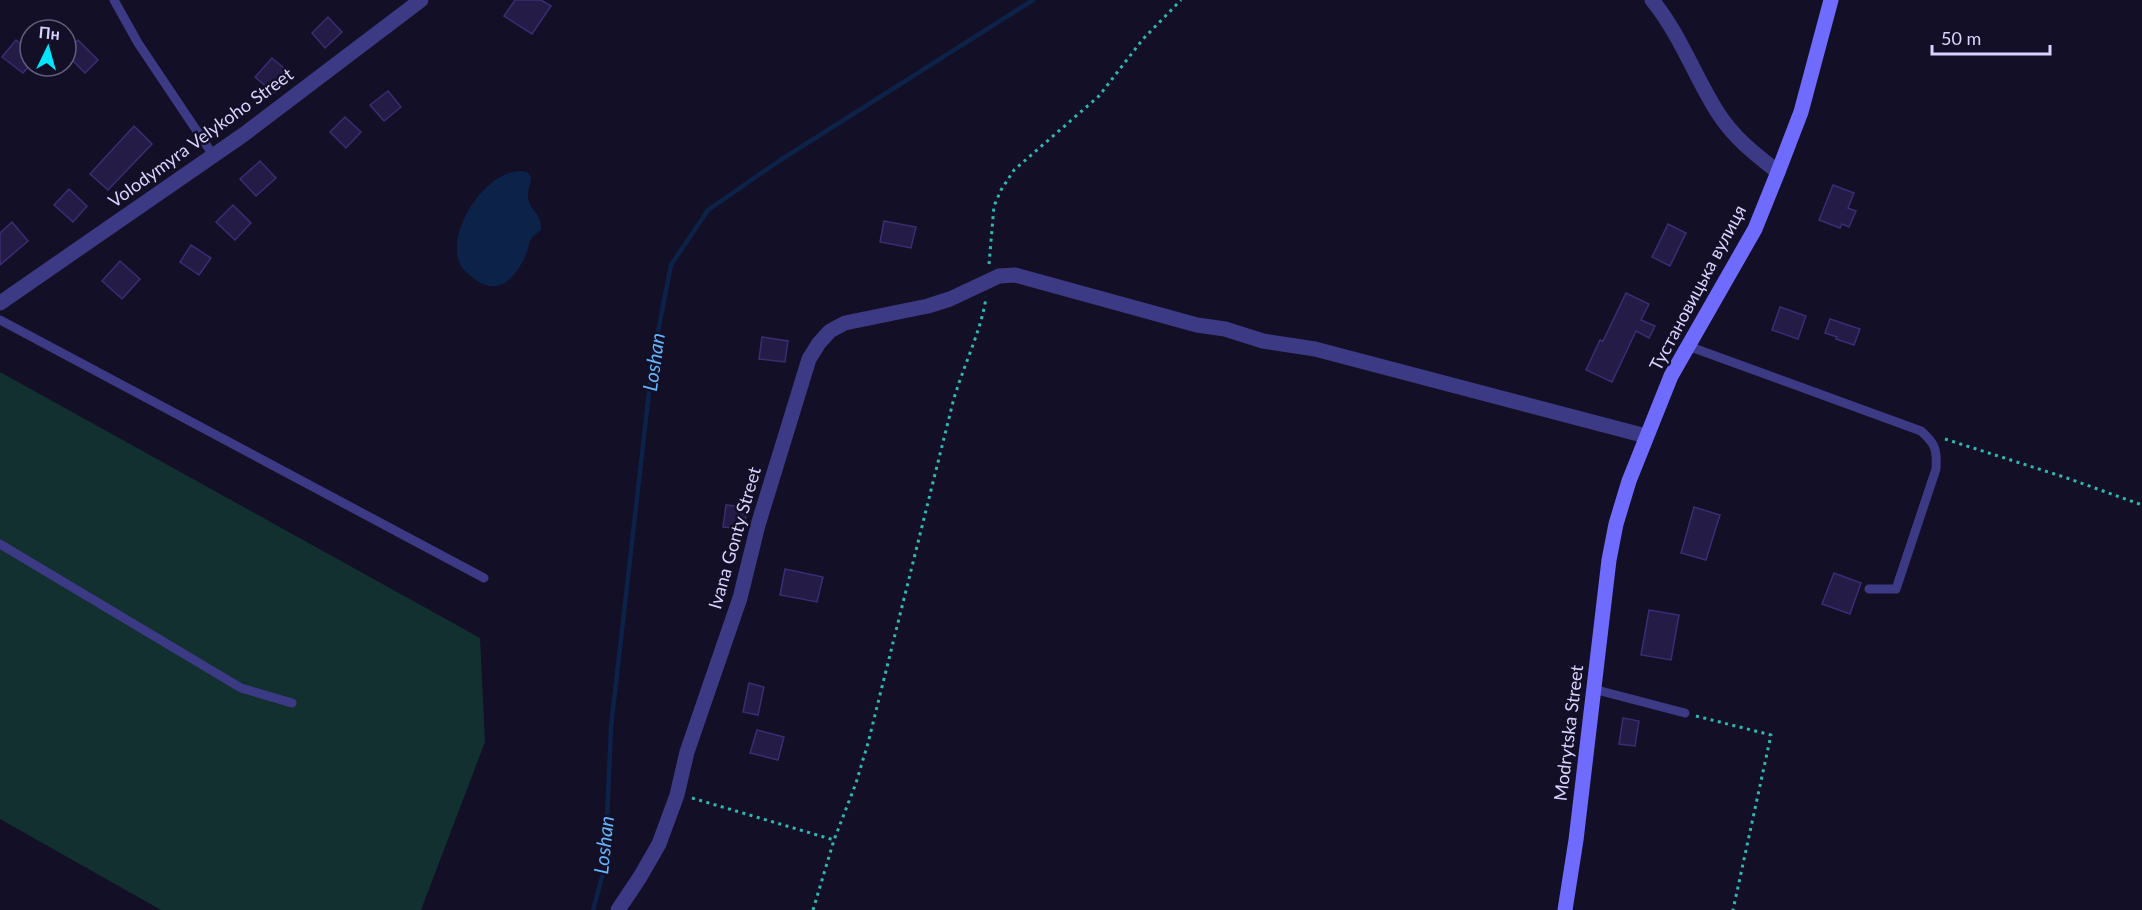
<svg xmlns="http://www.w3.org/2000/svg" width="2142" height="910" font-family="Lato,sans-serif">
<style>
.green{fill:#12302f}
.water{fill:#0c2248}
.lines{fill:none;stroke-linecap:round;stroke-linejoin:round}
.stream{stroke:#0c2248;stroke-width:4.5}
.building{fill:#241b47;stroke:#3b2d73;stroke-width:1.5}
.path{stroke:#2fb8b0;stroke-width:3;stroke-dasharray:3 4.5;stroke-linecap:butt}
.lane{stroke:#3d3a85;stroke-width:9}
.street{stroke:#3d3a85;stroke-width:15}
.secondary{stroke:#6f6bff;stroke-width:15}
.labels{text-anchor:middle;stroke-width:5;stroke-linejoin:round;paint-order:stroke}
.street-label{font-size:18px;fill:#d9d4ff;stroke:#130f26}
.water-label{font-size:20px;font-style:italic;fill:#62b6ff;stroke:#130f26}
</style>
<rect width="100%" height="100%" fill="#130f26"/>
<path class="green" d="M0 372 480 638 485 742 421 910H161L0 819Z"/>
<path class="water" d="M521 171 527 172 531 177C531 184 527 190 528 197 530 212 542 212 541 230 538 232 533 236 531 239 528 243 529 248 527 252 523 263 515 276 506 282 496 289 486 287 476 280 470 275 463 271 460 264 445 232 486 170 521 171Z"/>
<g class="lines">
<path class="stream" d="M593 910 605 866 611 727 653 357 671 265 708 210 779 161 1033 0"/>
</g>
<g class="building">
<path d="M515 0H541L551 6 532 34 504 16Z"/>
<path d="M328 17 342 32 325 48 312 33Z"/>
<path d="M16 40 30 52V65L23 73 2 57Z"/>
<path d="M78 40 98 60 85 73 66 54V52Z"/>
<path d="M272 58 291 74 274 93 255 77Z"/>
<path d="M388 91 401 107 384 121 370 105Z"/>
<path d="M345 117 361 132 346 148 330 132Z"/>
<path d="M134 126 152 144 108 190 90 174Z"/>
<path d="M260 161 276 178 256 196 240 179Z"/>
<path d="M1833 185 1854 193 1848 208 1856 211 1849 227 1842 224 1840 228 1819 220Z"/>
<path d="M69 189 87 206 73 222 54 205Z"/>
<path d="M233 205 251 223 235 240 216 222Z"/>
<path d="M884 221 916 227 911 248 880 242Z"/>
<path d="M12 222 28 241 0 265V233Z"/>
<path d="M1668 224 1686 233 1670 266 1652 257Z"/>
<path d="M191 245 211 258 199 275 180 262Z"/>
<path d="M120 261 140 279 122 299 102 281Z"/>
<path d="M1626 293 1649 304 1641 320 1655 326 1649 338 1636 331 1612 382 1586 370 1600 340 1603 341Z"/>
<path d="M1780 307 1806 316 1798 339 1772 330Z"/>
<path d="M1830 319 1860 329 1854 345 1836 339 1837 337 1825 333Z"/>
<path d="M762 337 788 341 785 362 759 359Z"/>
<path d="M726 505 747 507 744 529 723 527Z"/>
<path d="M1694 507 1720 515 1706 560 1681 553Z"/>
<path d="M785 569 823 577 817 602 780 595Z"/>
<path d="M1834 573 1861 583 1850 614 1822 604Z"/>
<path d="M1649 610 1679 615 1671 660 1641 655Z"/>
<path d="M749 683 764 687 758 715 743 712Z"/>
<path d="M1623 718 1639 721 1635 746 1619 744Z"/>
<path d="M757 730 784 737 778 760 750 753Z"/>
</g>
<g class="lines">
<g class="path">
<path d="M989 264 994 206 1001 190 1014 170 1099 96 1143 39 1181 0"/>
<path d="M1945 439 2067 478 2142 505"/>
<path d="M1696 716 1771 735 1733 910"/>
<path d="M692 798 834 840"/>
<path d="M813 910 834 840 856 783 868 743 953 402C962 369 982 329 986 297"/>
</g>
<g class="lane">
<path d="M114 0 138 43 213 155"/>
<path d="M0 320 484 578"/>
<path d="M1688 346 1921 431C1936 444 1937 450 1936 469L1896 589H1869"/>
<path d="M0 544 241 688 292 703"/>
<path d="M1593 689 1685 713"/>
</g>
<g class="street">
<path d="M1652 0C1680 34 1695 77 1718 113 1734 138 1755 154 1778 172"/>
<path d="M0 303 243 135 421 0"/>
<path d="M618 910 640 877 659 844 677 795 687 752 740 598 758 525 809 359 819 343 830 331 845 323 928 306 950 299 999 276 1015 275 1197 325 1225 329 1263 341 1315 349 1646 436"/>
</g>
<path class="secondary" d="M1565 910 1576 840 1609 560 1616 524 1629 481 1671 376 1755 229 1778 172 1801 112 1831 0"/>
</g>
<g class="labels">
<g class="street-label">
<text transform="translate(201 138) rotate(-36)" y="6">Volodymyra Velykoho Street</text>
<text transform="translate(1698 288) rotate(-62)" y="6">Тустановицька вулиця</text>
<text transform="translate(735 538) rotate(-74)" y="6">Ivana Gonty Street</text>
<text transform="translate(1569 733) rotate(-83)" y="6">Modrytska Street</text>
</g>
<g class="water-label">
<text transform="translate(654 362) rotate(-82)" y="7">Loshan</text>
<text transform="translate(604 845) rotate(-84)" y="7">Loshan</text>
</g>
</g>
<g transform="translate(48 48) rotate(5)"><circle r="28" fill="#130f26" stroke="#625e7d" stroke-width="1.5"/>
<path d="M0-4.5L10 22L0 15L-10 22Z" fill="#00e5ff"/>
<text y="-9" font-size="16" font-weight="bold" text-anchor="middle" fill="#d9d4ff">Пн</text>
</g>
<path d="M1932 45v9h118v-9" fill="none" stroke="#d9d4ff" stroke-width="3"/>
<text x="1941" y="45" font-size="18" fill="#d9d4ff" stroke="#130f26" stroke-width="4.5" paint-order="stroke">50 m</text>
</svg>
